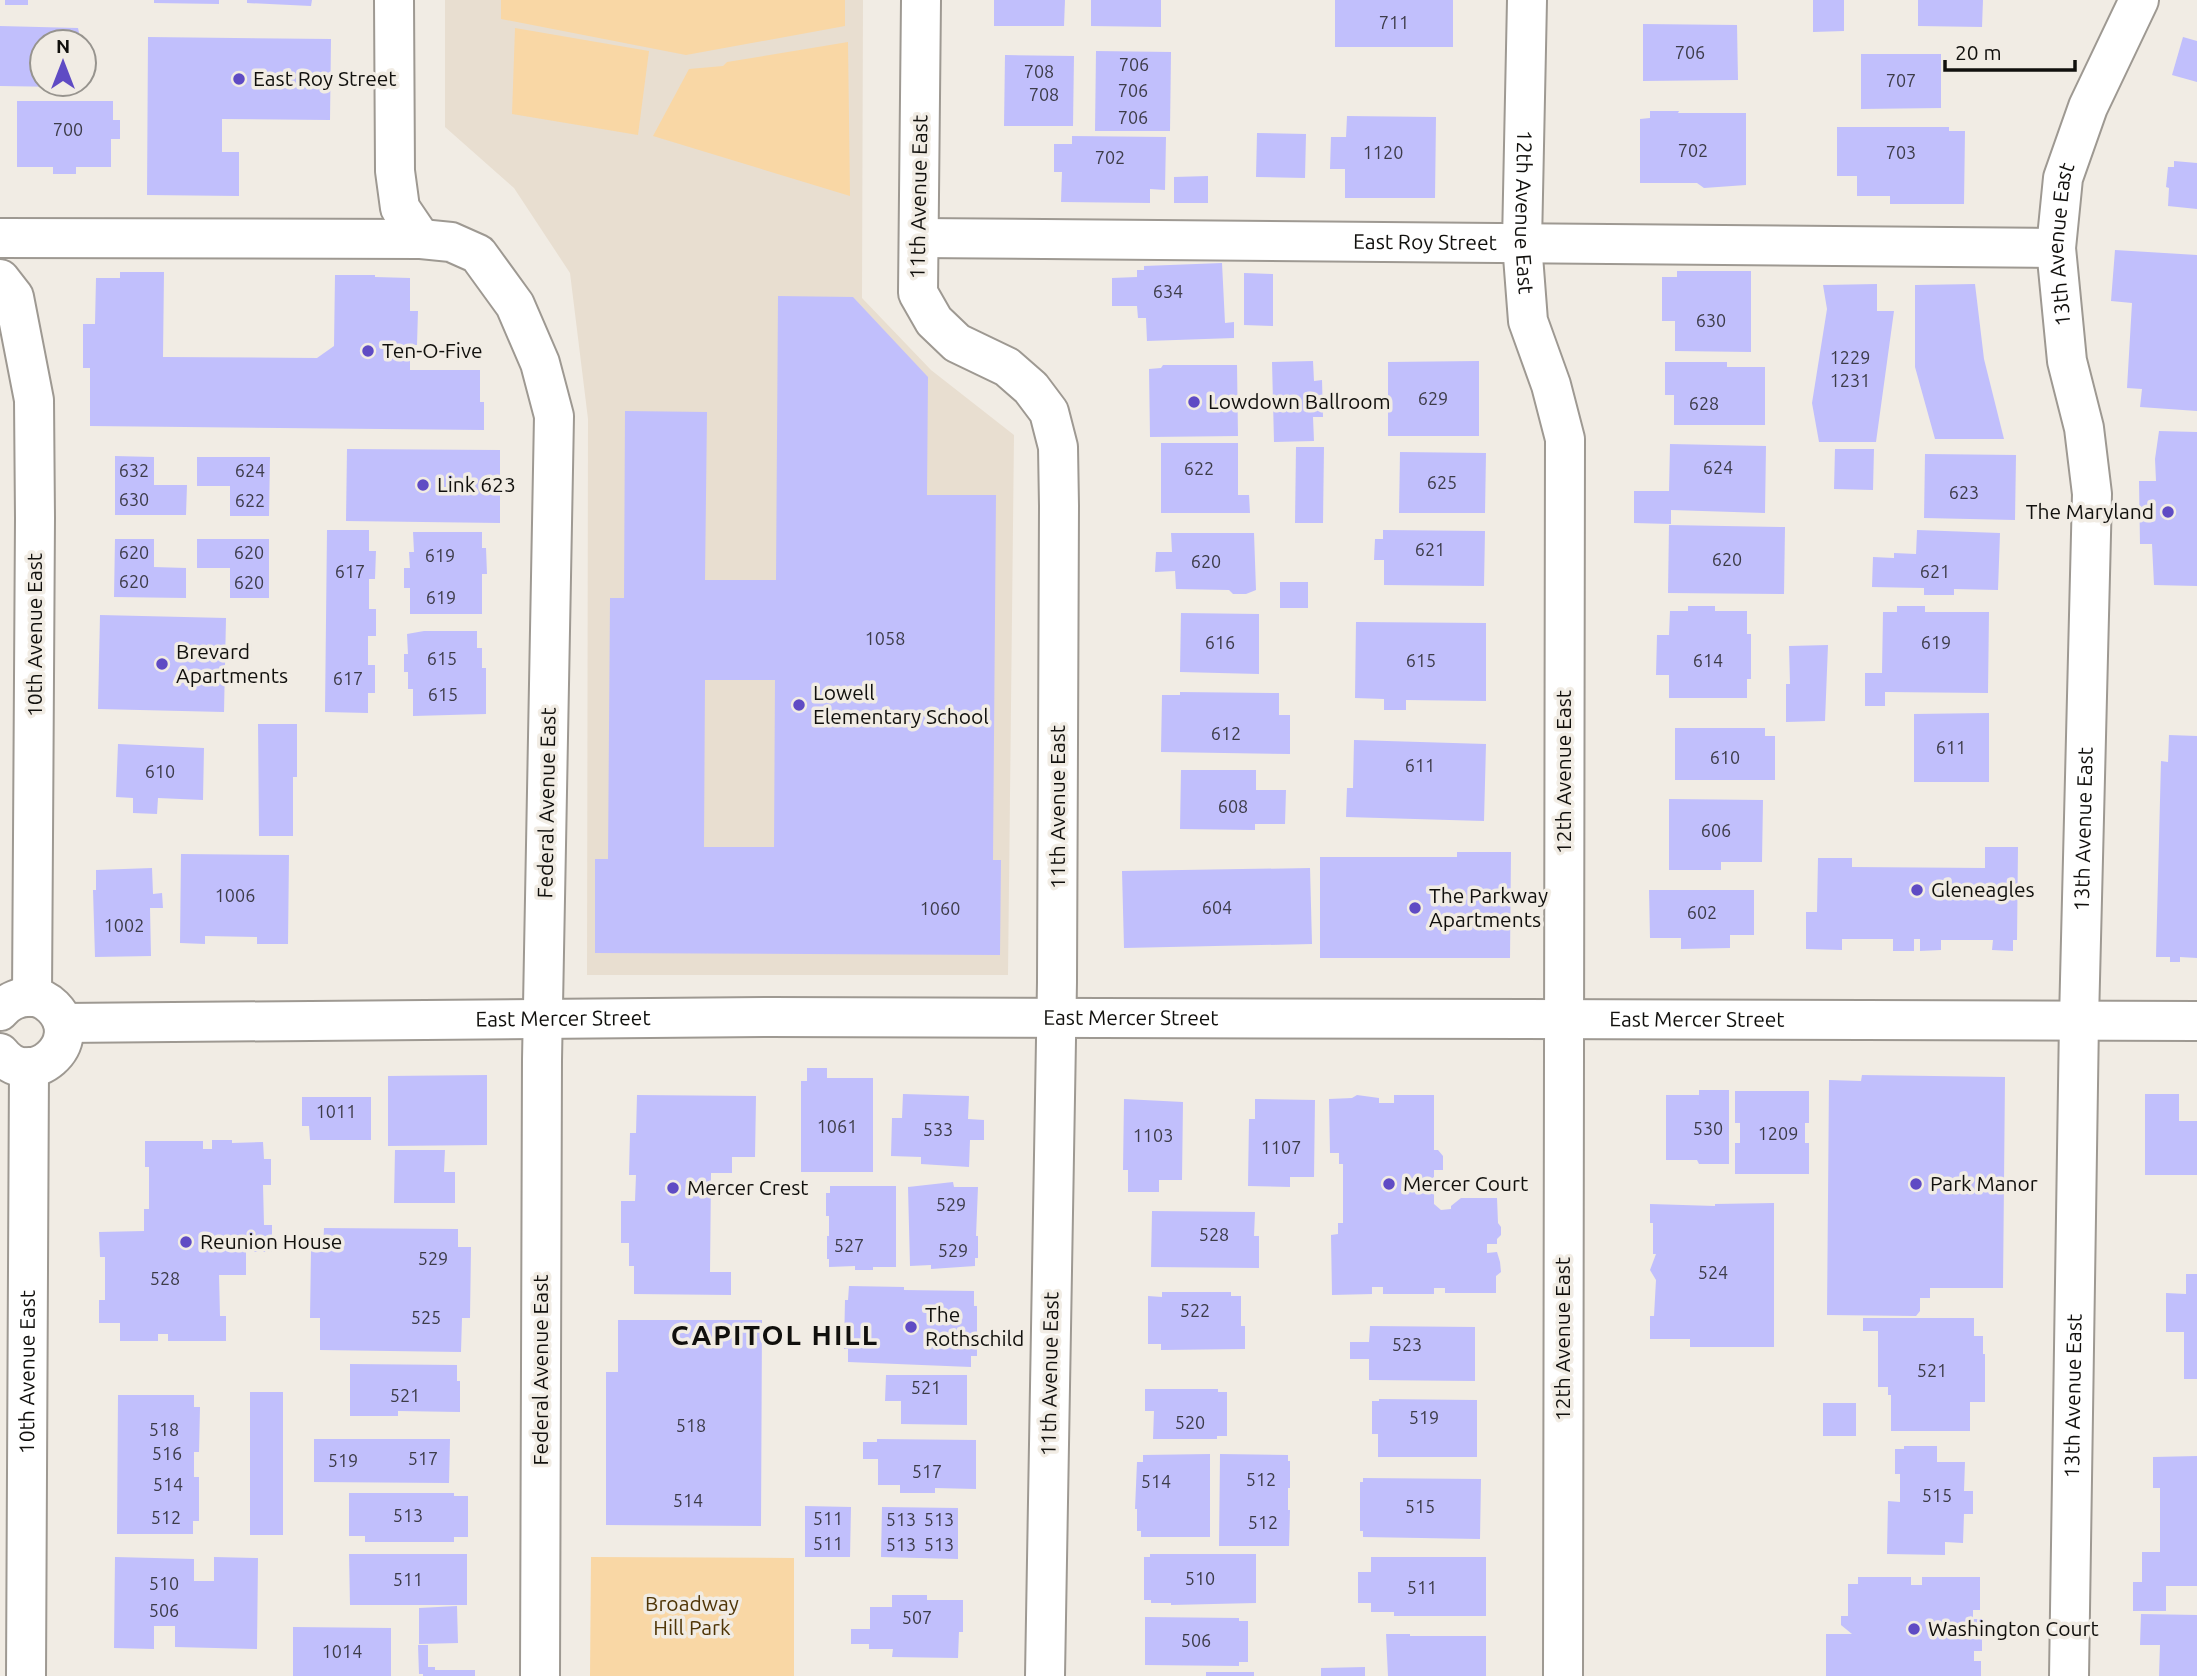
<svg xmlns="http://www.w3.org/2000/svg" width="2197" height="1676" font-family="Ubuntu,sans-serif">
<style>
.built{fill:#e8ded0}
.green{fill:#f9d7a5}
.building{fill:#c1bffc;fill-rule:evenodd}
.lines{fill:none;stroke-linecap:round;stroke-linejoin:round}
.minor-casing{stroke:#9e9992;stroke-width:42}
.tertiary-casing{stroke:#9e9992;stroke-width:42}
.minor{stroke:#fff;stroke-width:38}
.tertiary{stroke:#fff;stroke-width:38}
.poi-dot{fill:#5f4bc4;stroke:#f1ece4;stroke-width:2.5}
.labels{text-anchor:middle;stroke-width:7;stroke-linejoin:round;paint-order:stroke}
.number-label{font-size:18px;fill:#3d3c49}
.poi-label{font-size:21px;fill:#11100d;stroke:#f1ece4;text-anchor:start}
.street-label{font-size:21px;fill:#11100d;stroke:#f1ece4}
.park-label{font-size:21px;fill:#4f3506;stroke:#f1ece4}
.district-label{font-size:28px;font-weight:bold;letter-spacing:2px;fill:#11100d;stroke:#f1ece4}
</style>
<rect width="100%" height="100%" fill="#f1ece4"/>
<path class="built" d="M445 0H863L862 298 931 370 1014 435 1008 975H587L588 419 570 273 514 188 445 127Z"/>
<g class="green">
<path d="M501 0H845V26L686 55 501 19Z"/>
<path d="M515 28 649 51 638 135 512 114Z"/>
<path d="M848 42 850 196 653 136 689 69 723 66 727 62Z"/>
<path d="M591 1557 794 1558V1676H590Z"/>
</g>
<g class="building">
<rect x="5" y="0" width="23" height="5"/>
<path d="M154 0H219V4L154 3Z"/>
<path d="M247 0H312L311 6 247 3Z"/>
<path d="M994 0H1065L1064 26H994Z"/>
<path d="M1091 0H1161V27L1091 26Z"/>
<rect x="1335" y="0" width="118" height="47"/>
<path d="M1813 0H1844V31L1813 32Z"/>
<path d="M1918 0H1983L1982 27 1918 26Z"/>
<path d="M1643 24 1737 25 1738 80 1643 81Z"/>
<path d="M0 26 78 28 81 42H42V84H62V87L0 86Z"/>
<path d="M148 37 331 39 330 120 222 119V152H239V196L147 195Z"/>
<path d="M2183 37 2197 41V82L2172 75Z"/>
<path d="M1096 51 1171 52 1170 131H1095Z"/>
<path d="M1861 54H1941V108L1861 109Z"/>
<path d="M1005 55 1074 56 1073 126H1004Z"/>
<path d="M17 101H113V120H120V139H111V167H76V174H53V167H17Z"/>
<path d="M1650 111H1679L1678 113H1746V185L1704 188 1697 183H1640V119L1650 118Z"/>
<path d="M1347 116 1436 117 1435 198H1345V169H1330L1331 137H1346Z"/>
<path d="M1837 127H1949V131H1965L1964 204H1890V196H1857V176H1837Z"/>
<path d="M1257 133 1306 134 1305 178 1256 177Z"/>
<path d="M1072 136 1166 137 1165 190 1150 189V203L1061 202 1062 172H1054V144H1072Z"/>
<path d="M2174 161 2197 163V209L2168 206 2169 188 2166 187 2168 167H2174Z"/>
<path d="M1208 176V203H1174V177Z"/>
<path d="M2115 250 2197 255V411L2140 407 2142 389 2127 388 2132 303 2111 301Z"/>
<path d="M1222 263 1225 323 1234 322V338L1147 341 1146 318H1138L1137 306H1112V278L1137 277V270H1144V266Z"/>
<path d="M1677 271H1751V352L1675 351V321H1662V277H1677Z"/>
<path d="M120 272H164L163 357 317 358 334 346 335 275H375V277L410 278V311H418L417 345H410V370H480V402H484V430L90 426V368H83V324H95L96 278H120Z"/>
<path d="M1244 273 1273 274V326L1244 325Z"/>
<path d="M1877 284V311H1894L1876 442H1819L1812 403 1827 309 1823 285Z"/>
<path d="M1975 284 1984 359 2004 439H1935L1915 367V285Z"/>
<path d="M778 296 853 297 928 377 927 495H996L993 860H1001L1000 955 595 953V859H608L610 598H624L625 411 707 412 705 580H776ZM705 680H775L774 847H704Z"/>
<path d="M1313 361 1314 381 1322 380 1323 417H1313L1314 441 1274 442 1272 362Z"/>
<path d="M1479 361V436H1388V362Z"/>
<path d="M1665 362H1727V367H1765V425H1674V395H1665Z"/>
<path d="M1163 365H1237L1238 436 1150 437 1149 369 1161 368Z"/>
<path d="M2159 431 2197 432V586L2154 585 2152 544H2140L2139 481H2156L2155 459Z"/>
<path d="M1161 443H1238V495H1249L1250 513H1161Z"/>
<path d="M1670 444 1766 446 1765 513 1671 510V524L1634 523V491H1669Z"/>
<path d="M1296 447H1324L1323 523H1295Z"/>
<path d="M347 449 500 450V523L346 521Z"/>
<path d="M1835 449H1874L1873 490 1834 489Z"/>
<path d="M1400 452 1486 453 1485 513H1399Z"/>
<path d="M1925 454 2016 455 2015 520 1924 518Z"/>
<path d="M115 456 154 457V485H187L186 515H115Z"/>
<path d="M197 457H270L269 516H230V486H197Z"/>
<path d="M1669 525 1785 527 1784 594 1668 593Z"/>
<path d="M327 530H369V551H376L375 579H369V609H376V636H368V665H375V693H368V713L325 712Z"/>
<path d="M1383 530 1485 531 1484 586 1384 585V560H1374L1375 539H1383Z"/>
<path d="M1917 530 2000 533 1998 590 1954 589V595H1924V588L1872 587 1873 557 1894 558V553L1916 554Z"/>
<path d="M413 532H482V548H486L487 574H482V614H410V588H404V568H410L409 552H414Z"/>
<path d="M1171 533H1254L1256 590 1246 594H1233L1229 590 1176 589 1175 571 1155 572 1156 552H1172Z"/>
<path d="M115 539H154V567L186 568V598L114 597Z"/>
<path d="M197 539H269V598H230V568H197Z"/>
<rect x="1280" y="582" width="28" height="26"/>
<path d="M1688 606H1715V611H1747V634H1751V679H1747V698H1669V675H1656L1657 635H1669L1670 611H1688Z"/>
<path d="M1897 606H1925V612H1989L1988 693 1885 692V706H1865V673H1882L1883 612H1897Z"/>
<path d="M1181 613 1259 614V674L1180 672Z"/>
<path d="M100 615 226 618 224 712 98 709Z"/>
<path d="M1356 622 1486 623V701L1406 700V710H1384V699L1355 698Z"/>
<path d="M424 631H477V648H482V668H486V714L413 716V689H408V672H404V654H408L407 634Z"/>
<path d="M1828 645 1825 721 1786 722V684H1790L1789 646Z"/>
<path d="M1180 692 1279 693V715H1290V754L1161 752 1162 695H1180Z"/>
<path d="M1989 713V782H1914V714Z"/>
<path d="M258 724H297V777H293V836H259Z"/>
<path d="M1675 728H1765V736H1775V780H1675Z"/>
<path d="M2169 735 2197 736V958L2180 957V962H2170V957H2156L2161 761 2168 762Z"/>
<path d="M1354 740 1486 744 1484 821 1346 817 1347 788H1353Z"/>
<path d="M118 744 204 748 203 800 158 798 157 814 133 813V798L116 797Z"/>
<path d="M1181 770H1256V790H1286L1285 824H1255V830L1180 829Z"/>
<path d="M1669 799 1763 800 1762 862H1721V870H1669Z"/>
<path d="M1985 847H2018L2017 940H2013V951L1992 950 1993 940H1941V950L1920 951V939H1914V951H1893V939H1842V950L1806 949V912H1817L1818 858H1852V867L1985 868Z"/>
<path d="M1457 852H1511L1510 958H1320V857H1457Z"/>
<path d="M181 854 289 855 288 944H257V937L205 936V944L180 943Z"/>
<path d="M152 868 153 894 162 893 163 908H150L151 956 95 957 93 890H96V870Z"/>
<path d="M1310 868 1312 944 1124 948 1122 871Z"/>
<path d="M1649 890H1754V935H1730V948L1681 949V938H1650Z"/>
<path d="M807 1068H827V1078H873V1172H801V1081H807Z"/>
<path d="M487 1075V1145L388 1146V1076Z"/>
<path d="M1862 1075 2005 1077 2003 1288H1930V1298H1920V1311L1916 1316 1827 1315 1829 1080 1861 1081Z"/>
<path d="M1699 1090H1729V1164H1699L1697 1160H1666V1095H1699Z"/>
<path d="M1735 1091H1809V1123H1805V1143H1809V1174H1735V1143H1740V1123H1735Z"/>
<path d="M903 1094 969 1096 968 1119 984 1120V1140H970L969 1167 921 1164V1157L891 1156 892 1118H902Z"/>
<path d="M2145 1094H2179V1121H2197V1175H2145Z"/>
<path d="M637 1095 756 1096 755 1157H732V1173H711L710 1272H731V1295L634 1294V1266H629V1243H621V1201H635L636 1175H629L630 1133H636Z"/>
<path d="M1357 1095 1379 1098V1103H1394V1095H1434V1150H1438L1443 1156V1170H1434V1204L1441 1210 1451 1209V1206L1461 1198H1497L1498 1223 1501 1227V1235L1497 1239V1244H1487V1253L1497 1252 1500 1262 1501 1272 1496 1276V1293H1445V1288H1434V1294H1383V1287H1372V1294L1332 1295 1331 1235 1338 1234V1223H1343V1164H1339V1153H1330L1329 1099 1352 1098Z"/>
<path d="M302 1097H371V1140H310L309 1126H302Z"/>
<path d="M1124 1099 1183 1102 1182 1180H1159V1192H1128V1170H1123Z"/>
<path d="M1255 1099 1315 1100 1314 1177H1290V1187L1248 1186 1249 1119H1255Z"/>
<path d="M212 1140H232V1143L263 1142 264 1159H271V1185H263L264 1225H272V1252H246V1275H219L220 1316H226V1341H168V1334H158V1341H120V1323H99V1300H105V1257H100L99 1232 144 1231V1209H149V1167H145V1141H203V1149H212Z"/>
<path d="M395 1150H445L444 1172H455V1203H394Z"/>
<path d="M953 1182 954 1187H978L976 1236H978V1258H975V1266L931 1269V1265L910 1266 908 1187Z"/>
<path d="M830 1186H896V1267H873V1270H855V1266L829 1267V1259H827V1236H829V1216H826V1193H830Z"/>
<path d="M1774 1203V1347H1690V1339H1650V1316H1654L1656 1280 1650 1270 1656 1254H1653V1223H1650V1204L1715 1206V1204Z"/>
<path d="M1152 1211 1255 1212 1254 1236H1259V1268L1151 1267Z"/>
<path d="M324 1228 458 1229V1247H471L470 1318H462L461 1352 320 1350V1318H310L311 1251H323Z"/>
<path d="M2186 1274H2197V1379H2184V1332H2166V1293L2186 1294Z"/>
<path d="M849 1286 904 1287V1290L974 1291V1306H977V1356H971V1367L848 1362V1349H844L845 1300H848Z"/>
<path d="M1162 1292H1231V1296H1241V1326H1245V1349L1161 1350V1344H1148V1296L1162 1297Z"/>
<path d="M1863 1318H1974V1336H1983V1354H1985V1402H1970V1431H1891V1395H1888V1387H1878V1331H1863Z"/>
<path d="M618 1320H762L761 1526 606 1525V1372H618Z"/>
<path d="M1370 1326 1475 1327V1381L1369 1380V1359H1350V1342H1369Z"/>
<path d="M350 1364 457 1365V1381H460V1412L398 1411V1416H350Z"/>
<path d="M886 1375H967V1425L901 1424V1401H885Z"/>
<path d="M1145 1389H1218V1392H1227V1436H1217V1439H1153L1154 1411H1145Z"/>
<rect x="250" y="1392" width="33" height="143"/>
<path d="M118 1395H194V1407H200L199 1452H194V1477H199V1521H193V1534H117Z"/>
<path d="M1379 1399 1477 1400V1457H1378V1434H1372V1401H1379Z"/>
<rect x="1823" y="1403" width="33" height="33"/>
<path d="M314 1439H450L449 1483 314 1482Z"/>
<path d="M877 1439 976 1440V1489L935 1488V1493H900V1485H878V1459H863V1442H877Z"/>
<path d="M1904 1446H1937V1462H1965L1964 1491H1973V1514H1964L1963 1543 1945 1542V1555L1887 1554 1888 1501 1900 1502V1474H1895V1449H1904Z"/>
<path d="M1210 1454V1537H1141V1531H1137V1509H1135L1137 1462H1143V1455Z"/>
<path d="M1220 1454 1288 1455V1461H1290V1488H1288V1510H1290L1289 1546H1219Z"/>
<path d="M2197 1456V1586H2166V1611H2133V1582H2142V1552H2160V1488H2153V1457Z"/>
<path d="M1363 1478 1481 1479 1480 1539 1363 1537V1531H1360V1482H1363Z"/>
<path d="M349 1493H454V1496H468V1537H454V1542H365V1536H349Z"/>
<path d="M805 1506 851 1507 850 1557H805Z"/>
<path d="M882 1507 958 1508V1559L881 1557Z"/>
<path d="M349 1554H467V1605H350Z"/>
<path d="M1150 1554H1256V1603L1171 1605V1603H1151V1600H1144V1557H1150Z"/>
<path d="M115 1557 194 1559V1581H214V1557L258 1558 257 1649 175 1647V1626H154V1649L114 1648Z"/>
<path d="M1371 1557H1486V1616H1394V1612H1371V1603H1358V1572H1371Z"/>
<path d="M1858 1577H1911V1585H1922V1577H1980V1610H1973V1619H1982V1651H1974V1661H1981V1676H1826V1634H1852L1841 1625V1616H1848V1584H1858Z"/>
<path d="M892 1595H927V1600H963V1632H959L958 1658 892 1657 893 1649H869V1644H851V1629H870V1607H892Z"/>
<path d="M457 1606 458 1643 419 1644V1608Z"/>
<path d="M2141 1614 2197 1615V1676H2159L2160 1645H2140Z"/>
<path d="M1145 1617 1239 1618V1621H1248V1662H1239V1666L1145 1665Z"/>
<path d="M293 1627 391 1628V1676H293Z"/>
<path d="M1386 1634H1410V1636H1486V1676H1388Z"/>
<path d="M418 1645H428V1667H435V1670H475V1676H423V1674H419Z"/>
<path d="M1365 1667V1676H1321V1668Z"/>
<rect x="1206" y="1672" width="48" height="4"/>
</g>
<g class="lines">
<g class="minor-casing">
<g id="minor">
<path d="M394 0 395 171 400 208 421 239"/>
<path d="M921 0 918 293 934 321 957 343 1007 367 1031 388 1049 412 1058 447 1059 506 1057 982 1045 1676"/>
<path d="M0 238 421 239 451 242 478 254 515 305 540 363 554 416 542 1060 540 1676"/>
<path id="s1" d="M919 238 2056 248"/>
<path d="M0 279 14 297 34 400 35 518 32 997"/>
<path d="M0 1011C8 1001 21 996 34 997 42 998 48 1002 53 1007 88 1042 30 1093 0 1053"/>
<path id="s2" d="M63 1023 769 1017 2197 1021"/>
<path id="s3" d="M26 1676 29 1067"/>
<path id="s4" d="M2069 1676 2079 1020 2092 494 2084 428 2067 361 2056 248 2063 178 2088 107 2139 0"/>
</g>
</g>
<g class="tertiary-casing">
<g id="tertiary">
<path id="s5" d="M1527 0 1522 243 1528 321 1551 385 1565 439 1563 1676"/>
</g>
</g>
<use href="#minor" class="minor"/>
<use href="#tertiary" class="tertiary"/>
</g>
<g class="poi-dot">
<circle cx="239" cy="79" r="7"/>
<circle cx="368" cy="351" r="7"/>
<circle cx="1194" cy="402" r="7"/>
<circle cx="423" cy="485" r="7"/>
<circle cx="2168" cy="512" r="7"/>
<circle cx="162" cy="664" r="7"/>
<circle cx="799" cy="705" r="7"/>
<circle cx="1917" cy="890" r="7"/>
<circle cx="1415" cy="908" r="7"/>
<circle cx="1389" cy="1184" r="7"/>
<circle cx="1916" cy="1184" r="7"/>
<circle cx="673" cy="1188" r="7"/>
<circle cx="186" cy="1242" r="7"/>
<circle cx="911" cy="1327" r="7"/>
<circle cx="1914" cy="1629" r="7"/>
</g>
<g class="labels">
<g class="number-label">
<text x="1394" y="29">711</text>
<text x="1690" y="59">706</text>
<text x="1134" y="71">706</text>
<text x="1039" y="78">708</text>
<text x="1901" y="87">707</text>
<text x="1133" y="97">706</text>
<text x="1044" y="101">708</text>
<text x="1133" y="124">706</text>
<text x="68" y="136">700</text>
<text x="1693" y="157">702</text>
<text x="1383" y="159">1120</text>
<text x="1901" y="159">703</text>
<text x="1110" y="164">702</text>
<text x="1168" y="298">634</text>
<text x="1711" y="327">630</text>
<text x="1850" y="364">1229</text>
<text x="1850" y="387">1231</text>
<text x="1433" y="405">629</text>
<text x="1704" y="410">628</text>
<text x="1718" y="474">624</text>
<text x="1199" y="475">622</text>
<text x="134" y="477">632</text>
<text x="250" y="477">624</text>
<text x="1442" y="489">625</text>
<text x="1964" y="499">623</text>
<text x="134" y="506">630</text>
<text x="250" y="507">622</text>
<text x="1430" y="556">621</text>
<text x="134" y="559">620</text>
<text x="249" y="559">620</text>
<text x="440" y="562">619</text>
<text x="1727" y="566">620</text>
<text x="1206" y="568">620</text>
<text x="350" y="578">617</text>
<text x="1935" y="578">621</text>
<text x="134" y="588">620</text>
<text x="249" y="589">620</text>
<text x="441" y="604">619</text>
<text x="885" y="645">1058</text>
<text x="1220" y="649">616</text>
<text x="1936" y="649">619</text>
<text x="442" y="665">615</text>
<text x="1421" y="667">615</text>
<text x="1708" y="667">614</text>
<text x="348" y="685">617</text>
<text x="443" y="701">615</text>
<text x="1226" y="740">612</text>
<text x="1951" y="754">611</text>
<text x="1725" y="764">610</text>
<text x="1420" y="772">611</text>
<text x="160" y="778">610</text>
<text x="1233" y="813">608</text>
<text x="1716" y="837">606</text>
<text x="235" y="902">1006</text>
<text x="1217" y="914">604</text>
<text x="940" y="915">1060</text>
<text x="1702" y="919">602</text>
<text x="124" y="932">1002</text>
<text x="336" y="1118">1011</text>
<text x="837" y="1133">1061</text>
<text x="1708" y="1135">530</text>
<text x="938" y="1136">533</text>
<text x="1778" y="1140">1209</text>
<text x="1153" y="1142">1103</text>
<text x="1281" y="1154">1107</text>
<text x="951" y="1211">529</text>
<text x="1214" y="1241">528</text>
<text x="849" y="1252">527</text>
<text x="953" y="1257">529</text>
<text x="433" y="1265">529</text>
<text x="1713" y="1279">524</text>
<text x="165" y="1285">528</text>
<text x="1195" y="1317">522</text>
<text x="426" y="1324">525</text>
<text x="1407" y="1351">523</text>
<text x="1932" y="1377">521</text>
<text x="926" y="1394">521</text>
<text x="405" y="1402">521</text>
<text x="1424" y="1424">519</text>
<text x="1190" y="1429">520</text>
<text x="691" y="1432">518</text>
<text x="164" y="1436">518</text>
<text x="167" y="1460">516</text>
<text x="423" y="1465">517</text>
<text x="343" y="1467">519</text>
<text x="927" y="1478">517</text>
<text x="1261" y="1486">512</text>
<text x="1156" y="1488">514</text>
<text x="168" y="1491">514</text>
<text x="1937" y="1502">515</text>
<text x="688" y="1507">514</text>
<text x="1420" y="1513">515</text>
<text x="408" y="1522">513</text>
<text x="166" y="1524">512</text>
<text x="828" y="1525">511</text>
<text x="901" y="1526">513</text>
<text x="939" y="1526">513</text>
<text x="1263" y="1529">512</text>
<text x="828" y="1550">511</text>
<text x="901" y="1551">513</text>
<text x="939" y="1551">513</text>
<text x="1200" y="1585">510</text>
<text x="408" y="1586">511</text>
<text x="164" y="1590">510</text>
<text x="1422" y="1594">511</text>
<text x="164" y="1617">506</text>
<text x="917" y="1624">507</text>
<text x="1196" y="1647">506</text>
<text x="342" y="1658">1014</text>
</g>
<g class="poi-label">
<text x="253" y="86">East Roy Street</text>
<text x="382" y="358">Ten-O-Five</text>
<text x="1208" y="409">Lowdown Ballroom</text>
<text x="437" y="492">Link 623</text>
<text x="2154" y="519" text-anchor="end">The Maryland</text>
<text x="176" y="659">Brevard<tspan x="176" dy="24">Apartments</tspan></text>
<text x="813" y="700">Lowell<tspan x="813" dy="24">Elementary School</tspan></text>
<text x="1931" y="897">Gleneagles</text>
<text x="1429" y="903">The Parkway<tspan x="1429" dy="24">Apartments</tspan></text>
<text x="1403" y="1191">Mercer Court</text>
<text x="1930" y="1191">Park Manor</text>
<text x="687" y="1195">Mercer Crest</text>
<text x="200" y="1249">Reunion House</text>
<text x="925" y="1322">The<tspan x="925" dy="24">Rothschild</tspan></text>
<text x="1928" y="1636">Washington Court</text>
</g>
<g class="street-label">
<text transform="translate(919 197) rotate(-89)" y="7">11th Avenue East</text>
<text dy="7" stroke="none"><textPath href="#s5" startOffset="212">12th Avenue East</textPath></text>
<text dy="7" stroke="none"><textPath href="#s1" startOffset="506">East Roy Street</textPath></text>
<text dy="7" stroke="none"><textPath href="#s4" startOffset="1435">13th Avenue East</textPath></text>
<text transform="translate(35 635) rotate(-90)" y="7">10th Avenue East</text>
<text transform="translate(1564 772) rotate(-90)" y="7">12th Avenue East</text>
<text transform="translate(547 803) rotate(-89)" y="7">Federal Avenue East</text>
<text transform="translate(1058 807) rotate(-90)" y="7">11th Avenue East</text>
<text dy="7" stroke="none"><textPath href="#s4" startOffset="847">13th Avenue East</textPath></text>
<text dy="7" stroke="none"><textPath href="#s2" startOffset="500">East Mercer Street</textPath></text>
<text dy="7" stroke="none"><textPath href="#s2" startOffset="1068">East Mercer Street</textPath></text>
<text dy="7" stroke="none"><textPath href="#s2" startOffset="1634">East Mercer Street</textPath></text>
<text transform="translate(1563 1339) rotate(-90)" y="7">12th Avenue East</text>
<text transform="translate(541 1370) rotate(-90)" y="7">Federal Avenue East</text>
<text dy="7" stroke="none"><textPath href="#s3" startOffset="304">10th Avenue East</textPath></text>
<text transform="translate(1050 1374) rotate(-89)" y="7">11th Avenue East</text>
<text dy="7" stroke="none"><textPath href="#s4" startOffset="280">13th Avenue East</textPath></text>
</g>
<g class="park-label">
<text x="692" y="1611">Broadway<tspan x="692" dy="24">Hill Park</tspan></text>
</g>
<g class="district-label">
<text x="775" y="1345">CAPITOL HILL</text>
</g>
</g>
<g transform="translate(63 63)"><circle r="33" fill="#f1ece4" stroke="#97948e" stroke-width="2"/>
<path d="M0-5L12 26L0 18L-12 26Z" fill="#5f4bc4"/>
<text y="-10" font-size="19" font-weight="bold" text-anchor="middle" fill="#11100d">N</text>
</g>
<path d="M1945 60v10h130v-10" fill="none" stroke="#11100d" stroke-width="3.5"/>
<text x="1955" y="60" font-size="21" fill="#11100d" stroke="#f1ece4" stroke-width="5" paint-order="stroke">20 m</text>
</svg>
